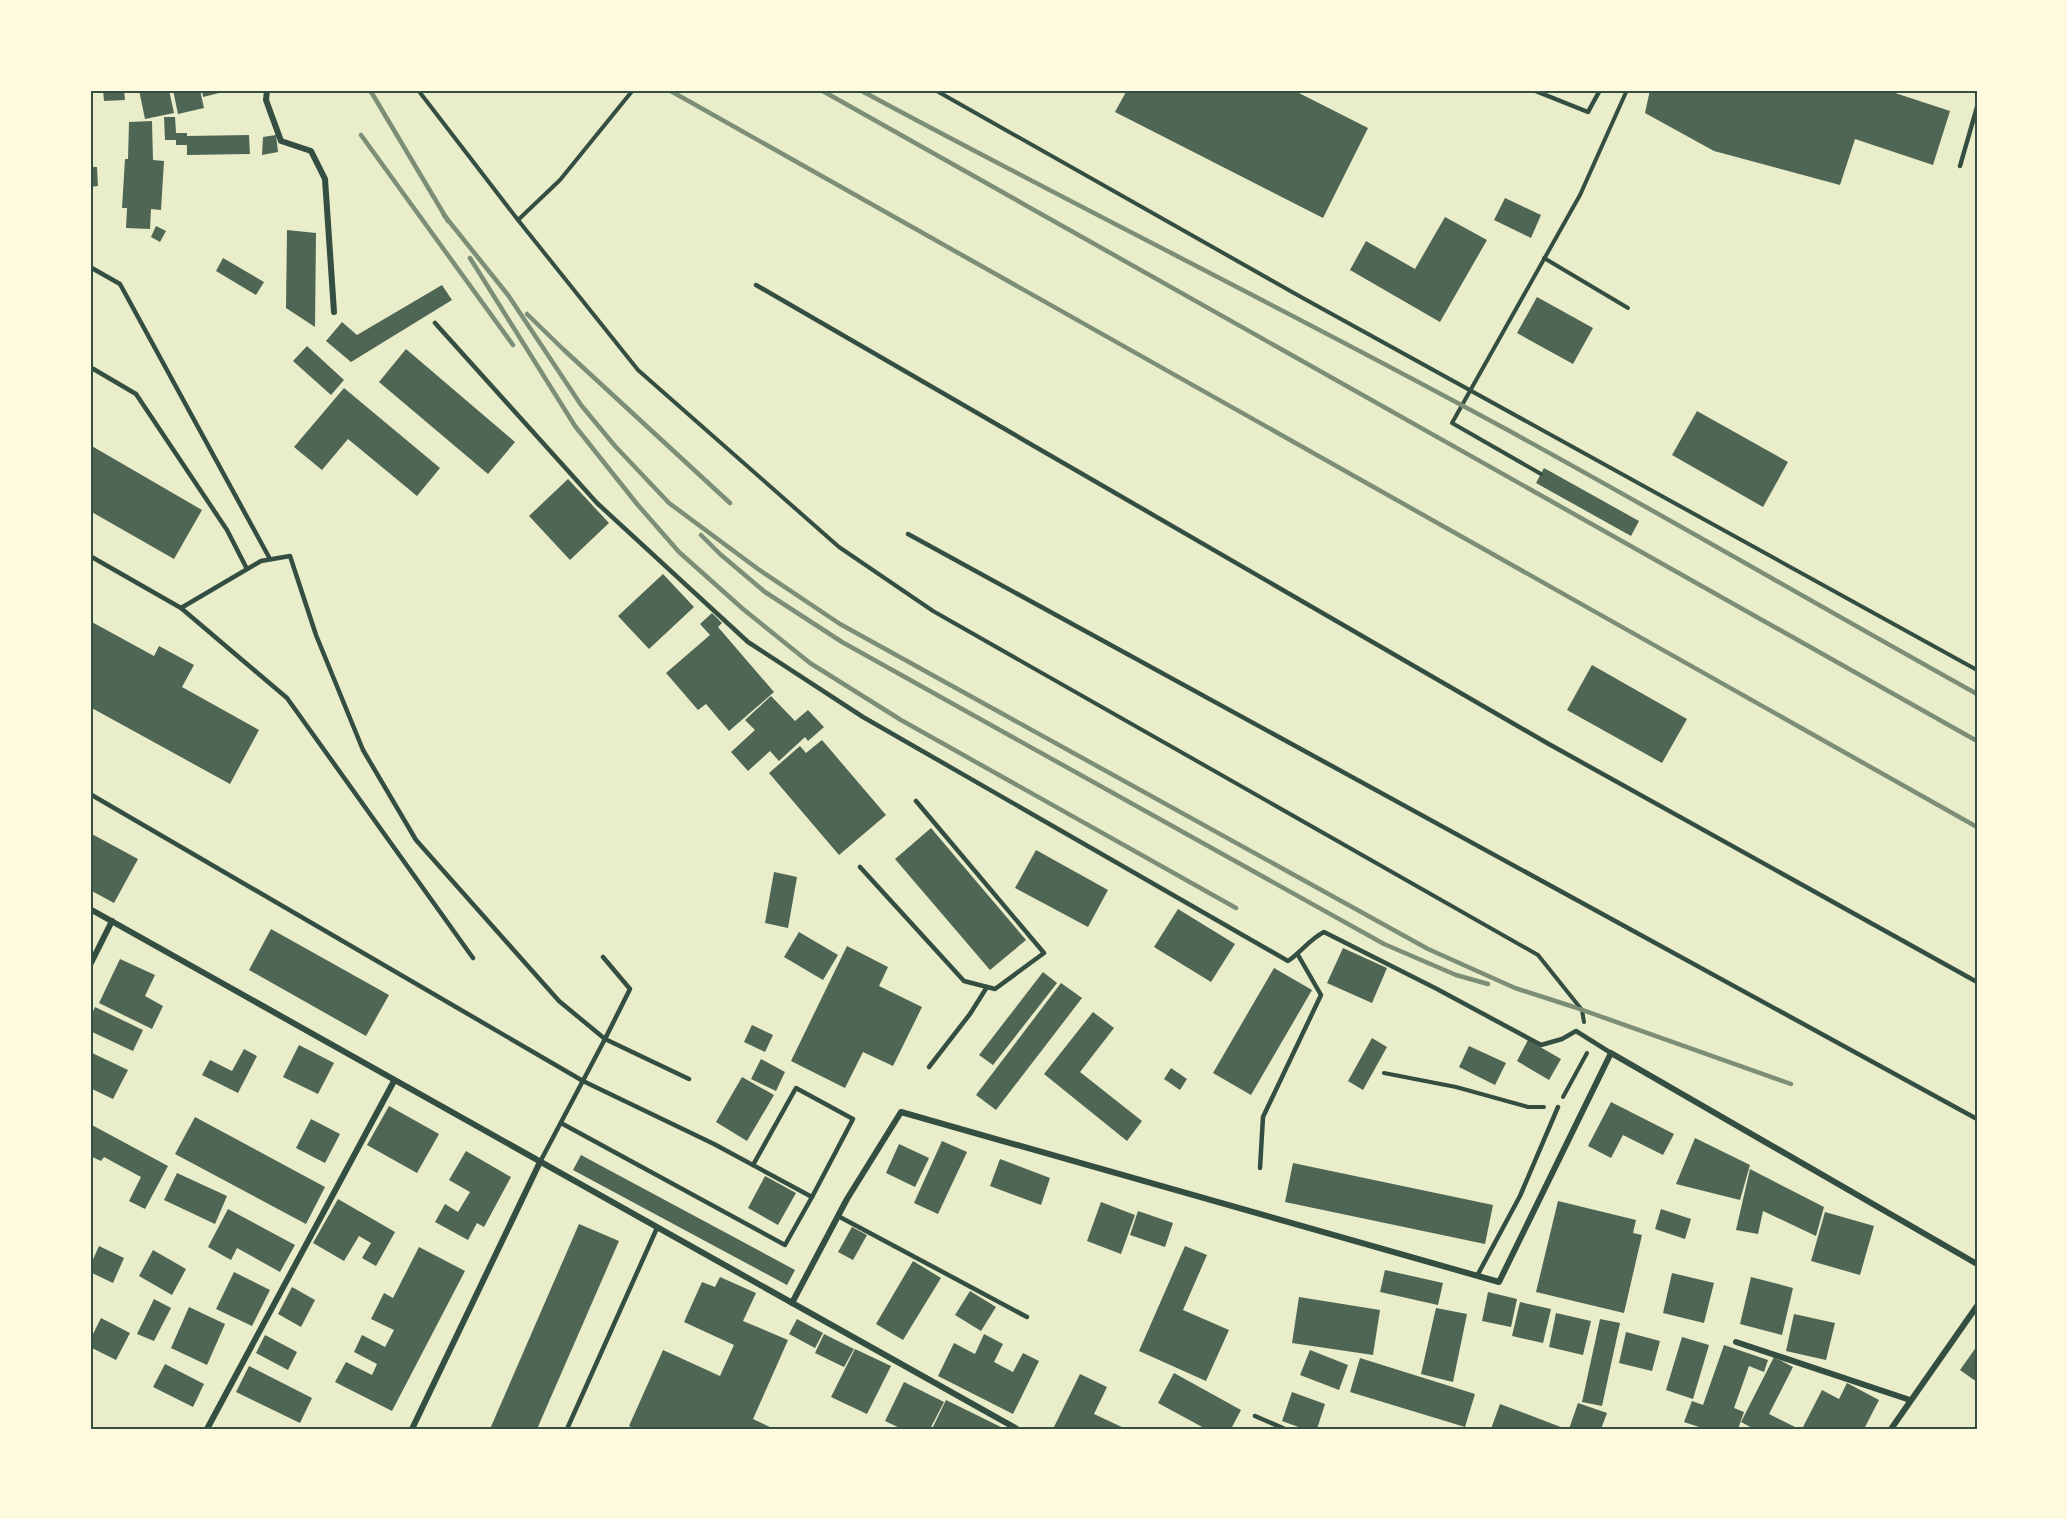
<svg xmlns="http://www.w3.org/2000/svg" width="2067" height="1519" font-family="'Open Sans',sans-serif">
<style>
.building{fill:#4f6655}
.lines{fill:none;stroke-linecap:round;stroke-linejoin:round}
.path{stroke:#344e41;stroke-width:4}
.service{stroke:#344e41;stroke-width:4.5}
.minor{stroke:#344e41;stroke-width:6}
.rail{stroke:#7c8e77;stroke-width:4.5}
.neatline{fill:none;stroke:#344e41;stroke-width:2}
</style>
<rect width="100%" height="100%" fill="#e9edc9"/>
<g class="building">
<path d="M103 90H124L125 100 104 101Z"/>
<path d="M139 90H169L174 113 145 119Z"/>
<path d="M173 90H200L204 108 178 114Z"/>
<path d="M202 90H227V91L203 97Z"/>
<path d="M1127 90H1293L1368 128 1323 218 1115 112Z"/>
<path d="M1650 90H1886L1950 111 1933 165 1855 139 1840 185 1714 151 1645 113Z"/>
<path d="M164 117H175L176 133H187V136L249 135 250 154 187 155V145H176V140H165Z"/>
<path d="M152 121 153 160 164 161 161 210 151 209 150 229 126 228 127 208H122L125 159H128L129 122Z"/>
<path d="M276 135 278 152 262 155 263 137Z"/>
<path d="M90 167H97L98 186 90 187Z"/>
<path d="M1505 198 1541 215 1531 238 1494 220Z"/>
<path d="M1445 217 1487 240 1440 322 1350 270 1366 241 1415 269Z"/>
<path d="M156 226 166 231 160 242 151 237Z"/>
<path d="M287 230 316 233 315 327 286 308Z"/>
<path d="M223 258 264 282 256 295 216 271Z"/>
<path d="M442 285 452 300 351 362 326 341 342 322 357 335Z"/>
<path d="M1537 297 1593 328 1573 364 1517 333Z"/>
<path d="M307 346 344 380 331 395 293 361Z"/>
<path d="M406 349 515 442 488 474 379 382Z"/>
<path d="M344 388 440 468 417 496 348 439 322 470 294 447Z"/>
<path d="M1697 411 1788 462 1763 507 1672 455Z"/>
<path d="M90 445 202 510 174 559 90 511Z"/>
<path d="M1544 468 1639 521 1631 536 1536 483Z"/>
<path d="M568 479 609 523 570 560 529 516Z"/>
<path d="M663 574 694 607 649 649 618 616Z"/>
<path d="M712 613 722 623 718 627 774 692 729 731 706 704 698 710 666 673 710 635 700 624Z"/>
<path d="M90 621 154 656 159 646 194 665 182 687 259 730 230 784 90 707Z"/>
<path d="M1592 665 1687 719 1662 763 1567 710Z"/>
<path d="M771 696 795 721 808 710 824 727 808 741 805 737 779 761 770 751 748 771 731 752 755 730 745 720Z"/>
<path d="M822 740 886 815 839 855 769 773 800 746 806 753Z"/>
<path d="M931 828 1026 940 990 970 895 859Z"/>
<path d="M90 833 138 859 114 903 90 890Z"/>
<path d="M1036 850 1108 890 1088 927 1015 888Z"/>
<path d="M774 872 797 877 788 928 765 923Z"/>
<path d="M1178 909 1235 944 1211 982 1154 947Z"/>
<path d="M271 929 389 995 366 1036 249 970Z"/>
<path d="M799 932 838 955 823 980 784 957Z"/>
<path d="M847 946 888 967 879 986 922 1007 893 1066 863 1052 845 1088 791 1061Z"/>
<path d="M1343 948 1387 968 1372 1003 1327 983Z"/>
<path d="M120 959 155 975 145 996 163 1006 152 1029 99 1003Z"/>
<path d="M1274 968 1312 990 1251 1095 1213 1073Z"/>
<path d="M1043 972 1057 983 993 1065 979 1055Z"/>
<path d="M1061 983 1082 998 996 1110 976 1095Z"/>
<path d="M95 1007 143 1030 133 1051 90 1031V1018Z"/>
<path d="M1093 1012 1114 1028 1080 1072 1142 1121 1127 1141 1044 1074Z"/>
<path d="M752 1025 773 1035 765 1052 744 1042Z"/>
<path d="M1372 1038 1387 1047 1363 1090 1348 1081Z"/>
<path d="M1528 1040 1561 1059 1549 1080 1517 1061Z"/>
<path d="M299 1045 334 1063 318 1094 283 1077Z"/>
<path d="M1469 1046 1506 1063 1495 1085 1459 1067Z"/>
<path d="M244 1049 257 1056 238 1093 202 1075 210 1060 232 1071Z"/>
<path d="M90 1052 128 1070 113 1099 90 1088Z"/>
<path d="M761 1059 785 1072 776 1091 751 1079Z"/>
<path d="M1171 1068 1187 1079 1180 1090 1164 1079Z"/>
<path d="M742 1077 774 1095 747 1141 716 1122Z"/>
<path d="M1611 1102 1674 1134 1663 1155 1623 1135 1611 1158 1588 1146Z"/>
<path d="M389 1106 439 1134 417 1173 367 1145Z"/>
<path d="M195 1117 325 1187 306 1224 175 1154Z"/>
<path d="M311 1119 340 1134 325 1163 296 1148Z"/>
<path d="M90 1124 168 1166 145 1209 129 1201 141 1177 104 1157 101 1161 90 1156Z"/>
<path d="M1695 1138 1750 1165 1740 1200 1676 1184Z"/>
<path d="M942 1141 967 1152 938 1214 914 1203Z"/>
<path d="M899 1144 929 1158 915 1187 886 1173Z"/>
<path d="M466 1151 511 1177 484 1227 477 1223 468 1240 435 1222 445 1204 458 1212 470 1192 449 1180Z"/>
<path d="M581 1155 795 1270 787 1285 573 1170Z"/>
<path d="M1000 1159 1050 1178 1041 1205 990 1186Z"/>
<path d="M1293 1163 1493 1205 1485 1244 1285 1202Z"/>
<path d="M1750 1169 1824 1207 1816 1236 1763 1211 1758 1234 1736 1230Z"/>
<path d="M177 1173 227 1196 215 1224 164 1200Z"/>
<path d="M765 1176 796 1193 778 1225 748 1208Z"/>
<path d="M338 1199 395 1232 376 1266 362 1258 371 1243 359 1236 344 1261 313 1243Z"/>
<path d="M1558 1201 1636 1220 1633 1233 1642 1235 1624 1313 1536 1292Z"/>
<path d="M1101 1202 1135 1215 1121 1254 1087 1241Z"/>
<path d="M228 1209 295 1245 280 1272 237 1248 231 1260 208 1247Z"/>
<path d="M1661 1209 1691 1219 1685 1239 1655 1229Z"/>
<path d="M1138 1211 1173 1223 1165 1247 1130 1235Z"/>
<path d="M1825 1212 1874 1226 1860 1275 1811 1261Z"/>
<path d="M579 1224 619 1241 537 1429H490Z"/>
<path d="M852 1227 867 1235 853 1260 838 1252Z"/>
<path d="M99 1246 124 1258 113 1283 90 1272V1266Z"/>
<path d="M1185 1246 1207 1255 1183 1310 1229 1330 1206 1381 1139 1351Z"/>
<path d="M419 1247 465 1271 392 1411 335 1382 346 1362 372 1375 377 1364 354 1352 362 1335 385 1347 394 1330 371 1319 384 1293 393 1298Z"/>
<path d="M153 1250 186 1269 172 1295 139 1276Z"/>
<path d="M913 1261 941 1278 903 1340 876 1324Z"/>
<path d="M1385 1270 1443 1283 1438 1305 1380 1292Z"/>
<path d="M234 1272 270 1290 252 1326 216 1309Z"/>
<path d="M1672 1273 1714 1283 1704 1323 1663 1313Z"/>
<path d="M720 1277 756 1293 743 1321 788 1340 753 1419 774 1429H635L629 1426 663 1350 720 1376 734 1345 684 1322 702 1282 715 1287Z"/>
<path d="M1751 1277 1793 1288 1782 1335 1740 1324Z"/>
<path d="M292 1287 315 1300 301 1327 278 1314Z"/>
<path d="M970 1291 996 1307 981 1331 955 1315Z"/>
<path d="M1488 1292 1517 1299 1511 1327 1482 1321Z"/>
<path d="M1299 1297 1380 1310 1373 1355 1292 1343Z"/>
<path d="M154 1299 171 1308 154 1341 137 1334Z"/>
<path d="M1520 1302 1551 1309 1543 1343 1512 1336Z"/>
<path d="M189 1307 225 1324 207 1365 171 1348Z"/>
<path d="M1436 1308 1467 1314 1453 1382 1421 1374Z"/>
<path d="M1556 1313 1591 1321 1583 1355 1549 1347Z"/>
<path d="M1794 1314 1835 1323 1826 1360 1786 1351Z"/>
<path d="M101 1318 130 1333 116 1360 90 1347V1340Z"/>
<path d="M797 1319 823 1333 815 1348 789 1334Z"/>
<path d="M1600 1319 1620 1323 1602 1406 1582 1402Z"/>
<path d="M1626 1332 1660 1341 1652 1371 1619 1363Z"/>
<path d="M824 1334 854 1349 844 1367 815 1353Z"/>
<path d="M984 1334 1003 1344 994 1362 1013 1372 1023 1353 1039 1361 1013 1414 938 1376 954 1343 975 1354Z"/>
<path d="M265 1335 297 1352 288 1370 256 1353Z"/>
<path d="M1682 1337 1709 1345 1693 1399 1666 1390Z"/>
<path d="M1724 1345 1768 1360 1764 1372 1749 1366 1734 1408 1744 1412 1738 1429H1705L1684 1422 1692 1401 1703 1405Z"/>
<path d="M1977 1346V1382L1960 1370Z"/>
<path d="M855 1349 891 1366 867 1414 831 1397Z"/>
<path d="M1310 1350 1348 1365 1339 1390 1300 1375Z"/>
<path d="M1774 1357 1793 1367 1769 1414 1799 1429H1754L1741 1422Z"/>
<path d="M1360 1358 1475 1394 1465 1427 1350 1392Z"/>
<path d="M165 1364 204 1384 193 1407 153 1387Z"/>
<path d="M249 1366 312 1398 300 1423 236 1392Z"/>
<path d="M1174 1373 1241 1410 1231 1429H1206L1158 1403Z"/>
<path d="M1080 1374 1107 1387 1094 1414 1126 1429H1053Z"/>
<path d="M904 1382 944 1402 930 1429H902L885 1421Z"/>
<path d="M1847 1383 1879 1400 1864 1429H1802L1822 1390 1839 1399Z"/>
<path d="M1292 1392 1325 1404 1317 1429H1304L1282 1421Z"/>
<path d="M946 1400 1005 1429H932Z"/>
<path d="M1578 1403 1607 1413 1601 1429H1569Z"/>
<path d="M1500 1404 1566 1429H1491Z"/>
</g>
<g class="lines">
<g class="path">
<path d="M418 90 518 220 638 370 839 547 933 611 1538 955 1582 1010 1584 1022"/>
<path d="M935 90 1301 297 1977 670"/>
<path d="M518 220 560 180 633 90"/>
<path d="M1544 258 1628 308"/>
<path d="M1541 474 1452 423 1580 195 1627 90"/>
<path d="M1384 1073 1456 1087 1528 1107H1544"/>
<path d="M1563 1097 1587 1053"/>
</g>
<g class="service">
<path d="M1533 90 1588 112 1600 90"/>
<path d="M1960 166 1977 107"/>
<path d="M90 267 120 284 270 559"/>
<path d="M756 285 1547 743 1977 982"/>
<path d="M435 323 597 503 748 642 863 717 1288 961C1301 952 1310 939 1324 932L1437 989 1541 1045 1562 1039 1576 1031 1611 1053"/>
<path d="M90 367 136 394 227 530 247 569"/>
<path d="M908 534 1977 1119"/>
<path d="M90 556 181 608 261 561 290 556 316 635 363 750 416 840 559 1001 605 1039 540 1162"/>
<path d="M181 608 287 698 473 958"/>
<path d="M90 794 583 1081 714 1144 812 1197 785 1245 561 1123"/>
<path d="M860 867 964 981 995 989 1044 953 916 801"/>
<path d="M603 957 630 989 605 1039 689 1079"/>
<path d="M929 1067 970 1014 987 987"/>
<path d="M753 1165 796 1088 853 1119 812 1197"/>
<path d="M1260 1168 1263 1117 1321 995 1298 955"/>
<path d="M838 1216 1027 1317"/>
<path d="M1477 1276 1520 1196 1558 1107"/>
<path d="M1255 1416 1285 1429"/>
<path d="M567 1429 657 1228"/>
</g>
<g class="minor">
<path d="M267 90 266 100 281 141 311 151 325 179 334 312"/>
<path d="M90 909 1017 1429"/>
<path d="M90 965 112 921"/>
<path d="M792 1303 847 1199 901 1112 1499 1282 1611 1053 1977 1264"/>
<path d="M1736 1342 1910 1400"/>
<path d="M207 1429 394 1081"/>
<path d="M412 1429 540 1162"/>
<path d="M1891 1429 1977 1306"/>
</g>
<g class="rail">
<path d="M370 90 448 221"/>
<path d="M669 90 1977 827"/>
<path d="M821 90 1977 741"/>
<path d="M860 90C1073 205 1291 312 1504 428 1663 515 1819 606 1977 694"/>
<path d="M361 135 513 345"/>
<path d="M444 215 508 295 581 405 615 446 669 503 758 569 840 624 1428 949 1515 988 1574 1007 1791 1084"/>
<path d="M470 258 575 426 637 504 679 552 743 609 810 663 901 720 1236 908"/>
<path d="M527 314 564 350 730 503"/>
<path d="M701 535 720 554 765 592 842 642 1384 944 1456 975 1488 984"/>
</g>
</g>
<rect width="2067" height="1519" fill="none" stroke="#fefae0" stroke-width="183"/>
<rect x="92" y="92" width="1884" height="1336" class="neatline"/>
</svg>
